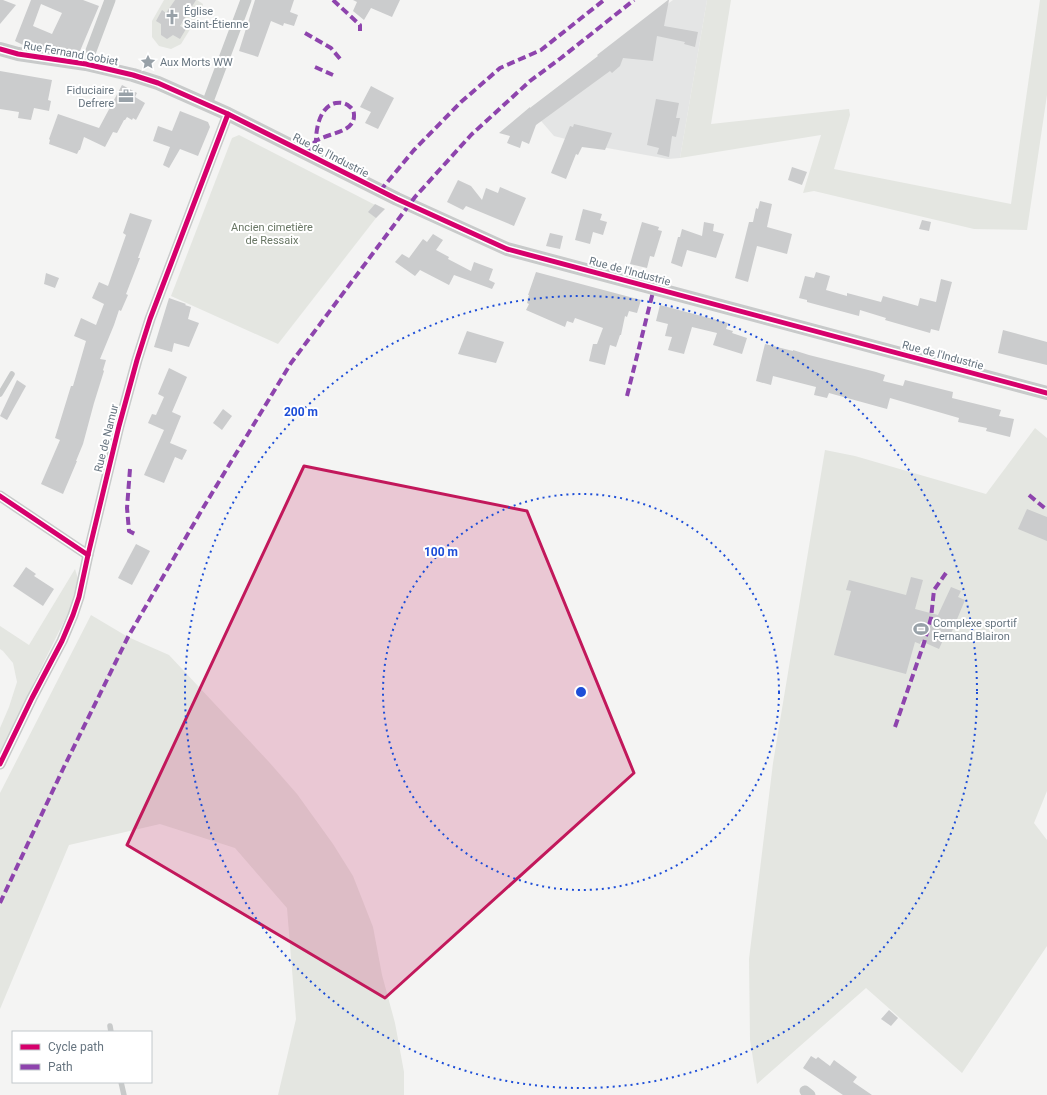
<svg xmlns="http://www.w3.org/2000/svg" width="1047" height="1095" font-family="Roboto,sans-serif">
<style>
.built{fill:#e4e5e5}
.green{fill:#e4e6e1}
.building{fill:#cbcccd;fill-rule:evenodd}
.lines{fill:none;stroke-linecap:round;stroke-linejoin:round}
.service{stroke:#c8caca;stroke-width:5.5}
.minor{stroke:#c8caca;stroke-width:11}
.tertiary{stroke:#c8caca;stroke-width:14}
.quiet{stroke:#8e44ad;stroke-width:4;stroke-dasharray:8 4;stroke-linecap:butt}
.cycleway-casing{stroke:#fff;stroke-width:8}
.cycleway{stroke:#d6006c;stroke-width:5}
.marked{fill:#c2185b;fill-opacity:0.2;stroke:#c2185b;stroke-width:3;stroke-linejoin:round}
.ring{fill:none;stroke:#1d4ed8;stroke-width:2;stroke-dasharray:2 4}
.labels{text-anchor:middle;stroke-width:4;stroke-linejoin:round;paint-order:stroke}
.poi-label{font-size:11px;fill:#677580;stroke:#fff;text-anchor:start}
.street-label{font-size:11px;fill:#677580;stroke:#fff}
.park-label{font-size:11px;fill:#697765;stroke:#fff}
.centre{fill:#1d4ed8;stroke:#fff;stroke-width:2}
.ring-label{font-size:12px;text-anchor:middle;font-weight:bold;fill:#1d4ed8;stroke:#fff;stroke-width:4;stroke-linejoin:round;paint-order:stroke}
</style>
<rect width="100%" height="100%" fill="#f4f4f3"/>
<path class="built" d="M673 0H707L680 158 668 159 585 144 554 136 530 108Z"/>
<g class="green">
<path d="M164 0H197L203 4 202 10 181 44 171 49 159 46 152 37V21Z"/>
<path d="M707 0H731L711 124 849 109 850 115 834 169 1011 204 1040 0H1047V95L1027 230 974 229 814 191 803 193 821 135 680 158Z"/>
<path d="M239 135 383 209 278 344 171 296 232 138Z"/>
<path d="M1035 428 1047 438V791L1034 823 1047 840V946L962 1073 866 988 757 1084 750 1040 749 959 773 763 825 450 855 456 986 494Z"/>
<path d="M75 569 79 582 70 609 34 682 0 754V728L9 707 17 682 13 663 3 651 0 649V626L29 645Z"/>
<path d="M91 615 128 637 169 655 269 762 297 794 333 844 353 876 373 927 382 975 395 1023 404 1072V1095H278L296 1019 287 908 235 848 160 824 69 845 0 1009V793Z"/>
</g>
<g class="building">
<path d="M0 0H3L16 5 0 24Z"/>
<path d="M31 0H83L99 6 80 51 76 54 25 46 15 41ZM41 4 62 13 52 34 33 26Z"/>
<path d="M175 0H196L180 26 186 29 180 39 173 35 167 39 161 35V24L156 21 162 10 166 13Z"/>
<path d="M255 0H294L290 12 298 15 294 26 284 23 283 26 271 21 258 57 239 51Z"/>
<path d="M353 0H400L392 17 371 8 364 20 353 11 357 2Z"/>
<path d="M668 0H669L664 26 698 32 695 47 684 44 685 42 657 36 653 61 623 58 620 66 612 73 610 71 536 125 529 144 522 141 520 148 507 143 510 136 499 133 530 107V108L598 56 597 55Z"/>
<path d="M0 71 52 80 48 100 51 101 49 111 34 108 31 120 18 118 19 112 0 109Z"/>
<path d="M122 85 137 93 135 97 145 103 136 120 133 118 132 120 127 117 125 120H124L117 133 113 132 105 147 84 137 80 150H79L77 154 49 144 50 140 49 139 58 114 99 128Z"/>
<path d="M371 86 394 98 378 129 365 123 371 112 360 107Z"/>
<path d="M656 99 679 103 676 118H680L676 137 672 136 669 157 657 154 659 148 647 145Z"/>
<path d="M180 111 208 122 210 127 198 156 180 149 169 168 163 165 170 147 153 141 158 126 172 131Z"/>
<path d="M574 124 612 133 605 150 582 147 578 155 576 154 566 179 551 173 570 126 573 127Z"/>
<path d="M792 167 807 172 802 185 788 180Z"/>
<path d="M458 180 471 186 482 200 486 188 498 193 500 187 526 198 514 226 466 206 463 210 447 202Z"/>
<path d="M760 201 772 204 767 227 792 234 787 254 757 246 748 282 735 278 749 222H753L756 208 758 209Z"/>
<path d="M375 204 385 209 376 218 368 212Z"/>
<path d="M583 209 602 214 600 220 607 222 603 235 593 232 590 244 575 240Z"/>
<path d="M130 213 152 220 138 258H140L126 294 128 295 121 311 119 310 114 325 100 359 106 360 103 370 104 371 94 403 83 444 76 461H77L63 494 41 484 60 440 55 438 71 386H73L86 341 74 336 81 318 96 325 104 304 92 298 99 282 108 286 126 235 123 233Z"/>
<path d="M922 220 931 222 929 231 919 229Z"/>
<path d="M642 222 659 227 658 230 662 231 654 257 650 256 647 268 630 264Z"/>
<path d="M704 222 714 224 713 231 724 234 716 258 687 250 682 267 671 263 678 237H680L682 229 702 236Z"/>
<path d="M550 233 563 236 560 249 546 246Z"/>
<path d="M433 234 443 240 436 250 449 257 448 259 471 271 474 262 493 269 489 280 495 283 492 289 454 275 449 285 420 270 415 276 395 262 402 254 409 258 423 239 427 242Z"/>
<path d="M536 272 641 300 637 313 629 311 627 317 625 316 621 335H620L616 347 610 345 605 365 589 361 593 344H597L603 328 575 318 573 323 567 321 565 327 526 310 529 304 527 303 529 295H528Z"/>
<path d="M816 272 830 276 826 290 847 296V293L881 302 883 296 918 306 920 298 936 302 941 279 952 282 939 331 931 329 930 333 885 320 886 318 860 310 859 316 807 302V300L799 298 805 276 814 278Z"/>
<path d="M46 273 59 278 55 288 44 284Z"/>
<path d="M169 298 186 304 185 305 191 307 188 319 199 323 189 347 174 343 172 352 154 347Z"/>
<path d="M660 305 728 323 726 329 733 331 732 333 747 338 742 354 713 345 717 333 692 327 684 354 668 350 672 337 665 336 668 324 656 321Z"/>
<path d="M1003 330 1047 342V365L998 353Z"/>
<path d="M467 331 504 342 496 363 458 354Z"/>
<path d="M765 344 793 351V350L809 355 876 372 885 375 883 381 903 386 905 380 953 392 952 398 1001 410 999 416 1014 419 1010 437 986 431 987 428 958 422 959 418 890 398 887 409 829 393 827 398 814 395 816 387 773 376 771 385 756 381Z"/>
<path d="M169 368 187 377 172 412 181 416 170 443 187 450 182 460 175 457 164 483 144 475 164 430 148 423 152 414 156 415 164 397 158 394Z"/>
<path d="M17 380 26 386 7 420 0 416Z"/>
<path d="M223 409 232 416 222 430 213 423Z"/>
<path d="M1027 509 1047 517V541L1018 529Z"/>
<path d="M136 544 150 551 132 585 118 578Z"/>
<path d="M26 567 36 574 34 576 54 589 43 606 13 586Z"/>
<path d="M911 577 923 580 915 609 938 615 951 587 961 591 958 597 965 600 948 641 943 640 939 649 921 641 920 644 915 642 906 674 834 655 851 591 846 590 849 580 906 595Z"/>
<path d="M889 1010 898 1018 891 1026 881 1019Z"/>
<path d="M811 1056 816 1059 818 1057 830 1066 834 1060 857 1077 853 1082 872 1095H843L803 1068Z"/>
</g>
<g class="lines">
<g class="service">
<path d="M0 394 12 374"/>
<path d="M110 1026 111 1032"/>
<path d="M121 1082 124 1095"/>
</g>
<g class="minor">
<path d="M86 64 110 0"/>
<path d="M207 104 246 0"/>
<path d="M0 496 88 555"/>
<path d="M0 764 32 698 62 641 73 615 79 597 88 555 119 426 137 360 150 319 228 114"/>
<path d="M805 1091 810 1095"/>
</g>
<path class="tertiary" d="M0 49 18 54 86 64 133 75 158 83 228 114 397 199 507 249 1047 393"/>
<g class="quiet">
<path d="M333 0 360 25V31"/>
<path d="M305 33 331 48 341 60"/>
<path d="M315 67 333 75"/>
<path d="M306 153C309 150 312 144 316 141 327 133 355 133 354 115 354 112 353 109 350 107 346 103 341 102 336 103 320 106 316 128 316 141"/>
<path d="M380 191 414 150 461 102 500 68 541 50 604 0"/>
<path d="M627 396 654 288"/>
<path d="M130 469 127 508 129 531 135 534"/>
<path d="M1029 495 1047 510"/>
<path d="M895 727 924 643 931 618 934 590 946 573"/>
<path d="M0 903 63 769 128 637 203 508 291 363 415 197 471 135 530 81 561 58 634 0"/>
</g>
<g class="cycleway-casing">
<g id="cycleway">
<path d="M0 49 18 54 86 64 133 75 158 83 228 114 397 199 507 249 1047 393"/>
<path d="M0 496 88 555"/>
<path d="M0 764 32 698 62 641 73 615 79 597 88 555 119 426 137 360 150 319 228 114"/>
</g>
</g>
<use href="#cycleway" class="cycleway"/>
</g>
<path class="marked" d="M304 466 527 511 634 773 385 998 127 845Z"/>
<g class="ring">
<circle cx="581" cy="692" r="198"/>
<circle cx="581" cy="692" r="396"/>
</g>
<defs>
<g id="church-bare" transform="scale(1.2)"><path d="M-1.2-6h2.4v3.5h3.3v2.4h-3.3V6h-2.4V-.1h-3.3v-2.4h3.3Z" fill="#98a1a8" stroke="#fff" stroke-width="2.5" paint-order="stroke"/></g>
<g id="sight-bare" transform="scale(1.2)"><path d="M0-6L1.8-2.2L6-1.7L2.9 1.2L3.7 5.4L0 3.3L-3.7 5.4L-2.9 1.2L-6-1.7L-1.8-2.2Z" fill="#98a1a8" stroke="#fff" stroke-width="2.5" paint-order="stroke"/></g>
<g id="office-bare" transform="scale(1.2)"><path d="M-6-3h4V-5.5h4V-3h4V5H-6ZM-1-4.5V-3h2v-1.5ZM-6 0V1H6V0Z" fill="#98a1a8" stroke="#fff" stroke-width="2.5" paint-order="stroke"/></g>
<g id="stadium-bare" transform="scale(1.2)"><path d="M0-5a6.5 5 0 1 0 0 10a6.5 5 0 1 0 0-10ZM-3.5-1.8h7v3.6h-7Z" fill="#98a1a8" stroke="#fff" stroke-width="2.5" paint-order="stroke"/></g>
</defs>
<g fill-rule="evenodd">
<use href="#church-bare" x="172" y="17"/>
<use href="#sight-bare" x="148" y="62"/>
<use href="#office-bare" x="126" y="96"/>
<use href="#stadium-bare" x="921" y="629"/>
</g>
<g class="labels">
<g class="poi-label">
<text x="184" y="15">Église<tspan x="184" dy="13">Saint-Étienne</tspan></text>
<text x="160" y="66">Aux Morts WW</text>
<text x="114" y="94" text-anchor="end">Fiduciaire<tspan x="114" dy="13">Defrere</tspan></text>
<text x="933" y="627">Complexe sportif<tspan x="933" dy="13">Fernand Blairon</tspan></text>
</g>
<g class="street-label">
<text transform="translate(71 53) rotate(10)" y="4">Rue Fernand Gobiet</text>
<text transform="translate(331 155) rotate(27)" y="4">Rue de l'Industrie</text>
<text transform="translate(630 271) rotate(15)" y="4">Rue de l'Industrie</text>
<text transform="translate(943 355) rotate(15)" y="4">Rue de l'Industrie</text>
<text transform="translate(106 438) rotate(-76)" y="4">Rue de Namur</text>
</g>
<g class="park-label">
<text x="272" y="231">Ancien cimetière<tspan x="272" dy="13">de Ressaix</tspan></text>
</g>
</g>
<circle cx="581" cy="692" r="6" class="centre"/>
<g class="ring-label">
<text x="301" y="416">200 m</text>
<text x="441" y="556">100 m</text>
</g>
<rect x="12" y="1031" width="140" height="52" fill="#ffffff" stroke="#c2c8cc"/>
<rect x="20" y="1044" width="20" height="6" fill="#d6006c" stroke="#c2c8cc"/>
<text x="48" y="1051" font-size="12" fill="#677580">Cycle path</text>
<rect x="20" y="1064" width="20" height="6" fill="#8e44ad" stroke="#c2c8cc"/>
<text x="48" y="1071" font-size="12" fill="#677580">Path</text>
</svg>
